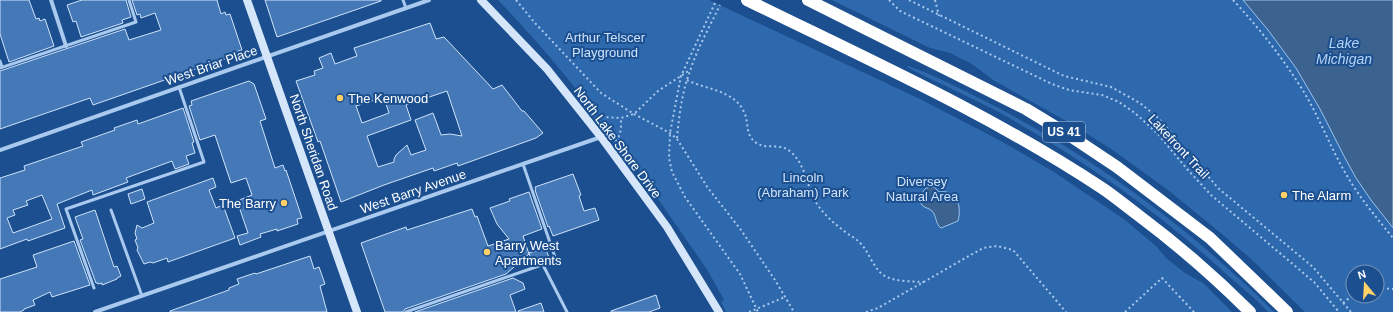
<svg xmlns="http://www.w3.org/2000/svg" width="1393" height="312" font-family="Helvetica,sans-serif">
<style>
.green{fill:#2e69ad;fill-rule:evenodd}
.water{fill:#3c6290;stroke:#9cc4f0}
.building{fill:#4478b7;stroke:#cfe3fa;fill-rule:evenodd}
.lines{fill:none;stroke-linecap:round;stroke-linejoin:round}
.path{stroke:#a9c9ee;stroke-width:2;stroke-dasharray:2 3;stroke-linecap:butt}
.lane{stroke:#a9c9ee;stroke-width:3}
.street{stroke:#a9c9ee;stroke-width:4}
.secondary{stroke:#d6e6fa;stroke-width:8}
.highway{stroke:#fff;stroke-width:12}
.poi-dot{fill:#ffd166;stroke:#1b4f8f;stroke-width:1.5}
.labels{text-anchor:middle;stroke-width:4;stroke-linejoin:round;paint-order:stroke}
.shield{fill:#1b4f8f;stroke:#bbcadd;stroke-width:1}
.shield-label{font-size:12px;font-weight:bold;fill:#fff}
.park-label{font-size:13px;fill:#cfe3fa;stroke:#1b4f8f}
.street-label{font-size:13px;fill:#fff;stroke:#1b4f8f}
.poi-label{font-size:13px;fill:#fff;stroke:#1b4f8f;text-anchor:start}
.water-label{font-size:14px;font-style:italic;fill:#b5d3f5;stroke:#1b4f8f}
</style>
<rect width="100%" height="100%" fill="#1b4f8f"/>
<g class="green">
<path d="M498 0H709L920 99 1001 141 1054 172 1125 220 1156 246 1166 258 1185 273 1203 283 1232 312H726L721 302 724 300 708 271 624 150 618 149 589 112 592 109C562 71 531 34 498 0Z"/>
<path d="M832 0H1243L1268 30 1296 68 1320 109 1345 158 1356 178 1371 200 1393 228V312H1305L1251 259 1222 234 1168 190 1114 151 1075 126 993 80 972 64 950 53 930 48ZM1353 272H1377V296H1353Z"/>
<path d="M908 66C932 74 955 86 977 97 1057 137 1132 187 1200 244 1225 266 1251 288 1274 312H1268C1255 297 1238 285 1223 271 1156 210 1081 159 1002 114 971 97 939 84 907 67Z"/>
</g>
<g class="water">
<path d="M1243 0H1393V228L1371 200 1356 178 1345 158 1320 109 1296 68 1268 30Z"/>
<path d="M934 187 939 192C957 189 962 206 958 221L941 228C935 224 937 216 932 211 929 208 925 208 923 206 917 201 922 192 926 188Z"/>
</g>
<g class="building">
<path d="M0 0H29L36 19 39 18 40 21 45 19 54 46 9 62 0 34Z"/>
<path d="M82 0H126L131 17 122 20 123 23 81 37 76 21 73 22 67 5Z"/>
<path d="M132 0H217L221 14 225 12 226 15 230 14 242 50 238 51 239 54 93 105 90 98 0 129V71L125 29 129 40 161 30 155 13 141 18 140 14 137 15Z"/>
<path d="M265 0H381V1L277 37Z"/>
<path d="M430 23 436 39 444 37 493 89 502 85 522 111H524L543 133 536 138 458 166 457 163 434 171 433 168 384 185 341 202 320 141 318 142 296 81 315 75 314 71 323 68 319 58 331 53 335 64 357 56 354 48ZM447 91 462 136 450 134 441 135 433 113 415 120 426 150 411 155 407 145 396 155 394 159V162L378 167 367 136 411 120 406 105ZM383 95 389 113 362 123 356 106 375 100Z"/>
<path d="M249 81 254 84 266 119 260 121 275 168 283 165 285 171 286 170 302 218 297 219 298 224 277 231V229L260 234 261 237 240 245 237 236 248 233 237 201 252 195 246 178 231 183 215 135 200 140 189 106 192 105 191 101Z"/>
<path d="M183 108 194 142 192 143 195 153 186 156 189 164 175 169 172 161 126 178 128 182 93 195 92 190 57 204 65 228 28 241 27 239 0 249V178L25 170 24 166 83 146 81 142 115 130 114 128 137 120 138 124ZM42 195 52 219 13 233 7 218 15 215 13 210 28 205 26 201Z"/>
<path d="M573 174 581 195 579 196 584 211 595 208 599 220 553 236 549 226 548 227 535 190 536 189 535 187Z"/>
<path d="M213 178 216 187 209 190 216 208 223 205 235 238 168 262 167 258 153 263 150 262 144 264 137 250 138 248 135 240 137 239 135 233 137 225 142 228 154 223 147 202Z"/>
<path d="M142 189 145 199 131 204 128 194Z"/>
<path d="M529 192 542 229 523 236 529 254 506 274 405 309 403 312H385L361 243 406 227 407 230 472 209 475 217 477 216 488 246 509 239 497 224 490 208 510 201 509 199Z"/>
<path d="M95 210 114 267 117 266 121 276 117 278V279L102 285V283L98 284V283H96L80 240 83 239 75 217Z"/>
<path d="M74 241 90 285 52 297 50 292 33 300 35 305 24 309V310L20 312H0V279L37 267 33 255Z"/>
<path d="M545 248 549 257 532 262 529 253Z"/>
<path d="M310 256 314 269 319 267 325 284 320 286 327 312H170V311L229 290V288L239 284 237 279 255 273 256 274Z"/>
<path d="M513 278 523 283 525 289 510 295 516 312H415Z"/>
<path d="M656 295 660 308 649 312H611V311Z"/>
<path d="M541 303 544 312H518V311Z"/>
</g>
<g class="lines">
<g class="path">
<path d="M516 0 535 23 601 93 634 114 670 133 677 139 708 188 741 230 775 280 794 312"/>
<path d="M889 0 900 11 1052 84 1069 90 1102 95 1119 102 1135 113 1157 133 1187 169 1211 195 1314 282 1339 312"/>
<path d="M909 0 1064 76 1111 87 1140 103 1157 117 1168 129 1218 188 1313 267 1351 312"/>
<path d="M935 0 939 16"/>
<path d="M1233 0C1259 28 1282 57 1302 89 1319 116 1330 147 1346 174 1359 197 1376 217 1393 238"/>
<path d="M715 3 681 76 670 133 669 158 672 172 685 197 740 274 758 312"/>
<path d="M687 80C707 90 734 90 744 112 749 122 745 134 755 142 766 151 780 141 792 153 806 166 807 188 817 204 825 216 836 225 848 234 853 237 858 240 862 245 869 253 875 271 885 276 896 282 911 281 924 282"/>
<path d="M597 119 601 117 621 118 634 114 658 91 690 70"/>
<path d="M677 138C679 116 682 92 690 71 697 49 710 26 720 5"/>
<path d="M615 141C622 135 621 126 621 118"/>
<path d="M1377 288 1393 289"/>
<path d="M1343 303 1353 295"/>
<path d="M749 312 785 297"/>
<path d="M866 312 878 308 983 248 997 246 1013 250 1066 312"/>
<path d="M1125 312 1162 278 1194 312"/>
</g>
<g class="lane">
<path d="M403 0 406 8"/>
<path d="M0 61 2 67"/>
<path d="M0 68 136 22 129 0"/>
<path d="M111 210 142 296"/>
<path d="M543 265 567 312"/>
<path d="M94 288 66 209 204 162 179 87"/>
<path d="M406 312 556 260 523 164"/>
</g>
<g class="street">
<path d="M51 0 66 46"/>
<path d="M0 150 429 0"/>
<path d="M95 312 601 137"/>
</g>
<g class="secondary">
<path d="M247 0 357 312"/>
<path d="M481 0 547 69 601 137 667 227 719 312"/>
</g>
<g class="highway">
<path d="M747 0C867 59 990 114 1102 188 1114 196 1126 206 1138 215 1178 245 1215 277 1250 312"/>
<path d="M808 0 1026 109 1072 137 1117 167 1210 238 1287 312"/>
</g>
</g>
<g class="poi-dot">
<circle cx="340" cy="98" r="4"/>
<circle cx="1284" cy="195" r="4"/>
<circle cx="284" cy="203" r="4"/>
<circle cx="487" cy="252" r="4"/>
</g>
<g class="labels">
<rect class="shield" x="1043" y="122" width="42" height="20" rx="3"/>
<g class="shield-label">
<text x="1064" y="136">US 41</text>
</g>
<g class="park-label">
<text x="605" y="42">Arthur Telscer<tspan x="605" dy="15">Playground</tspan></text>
<text x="803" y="182">Lincoln<tspan x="803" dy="15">(Abraham) Park</tspan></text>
<text x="922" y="186">Diversey<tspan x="922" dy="15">Natural Area</tspan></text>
</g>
<g class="street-label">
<text transform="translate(211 65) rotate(-19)" y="5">West Briar Place</text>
<text transform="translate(618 142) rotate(53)" y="5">North Lake Shore Drive</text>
<text transform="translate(1179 146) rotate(47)" y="5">Lakefront Trail</text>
<text transform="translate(314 152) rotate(71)" y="5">North Sheridan Road</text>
<text transform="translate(413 191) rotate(-19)" y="5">West Barry Avenue</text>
</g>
<g class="poi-label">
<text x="348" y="103">The Kenwood</text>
<text x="1292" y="200">The Alarm</text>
<text x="276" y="208" text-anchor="end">The Barry</text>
<text x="495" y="250">Barry West<tspan x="495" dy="15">Apartments</tspan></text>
</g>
<g class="water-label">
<text x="1344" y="48">Lake<tspan x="1344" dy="16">Michigan</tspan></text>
</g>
</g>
<g transform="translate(1365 284) rotate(342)"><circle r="19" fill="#1b4f8f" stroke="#7695bc"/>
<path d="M0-3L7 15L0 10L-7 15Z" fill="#ffd166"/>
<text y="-6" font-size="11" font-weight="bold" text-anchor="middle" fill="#ffffff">N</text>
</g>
</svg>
